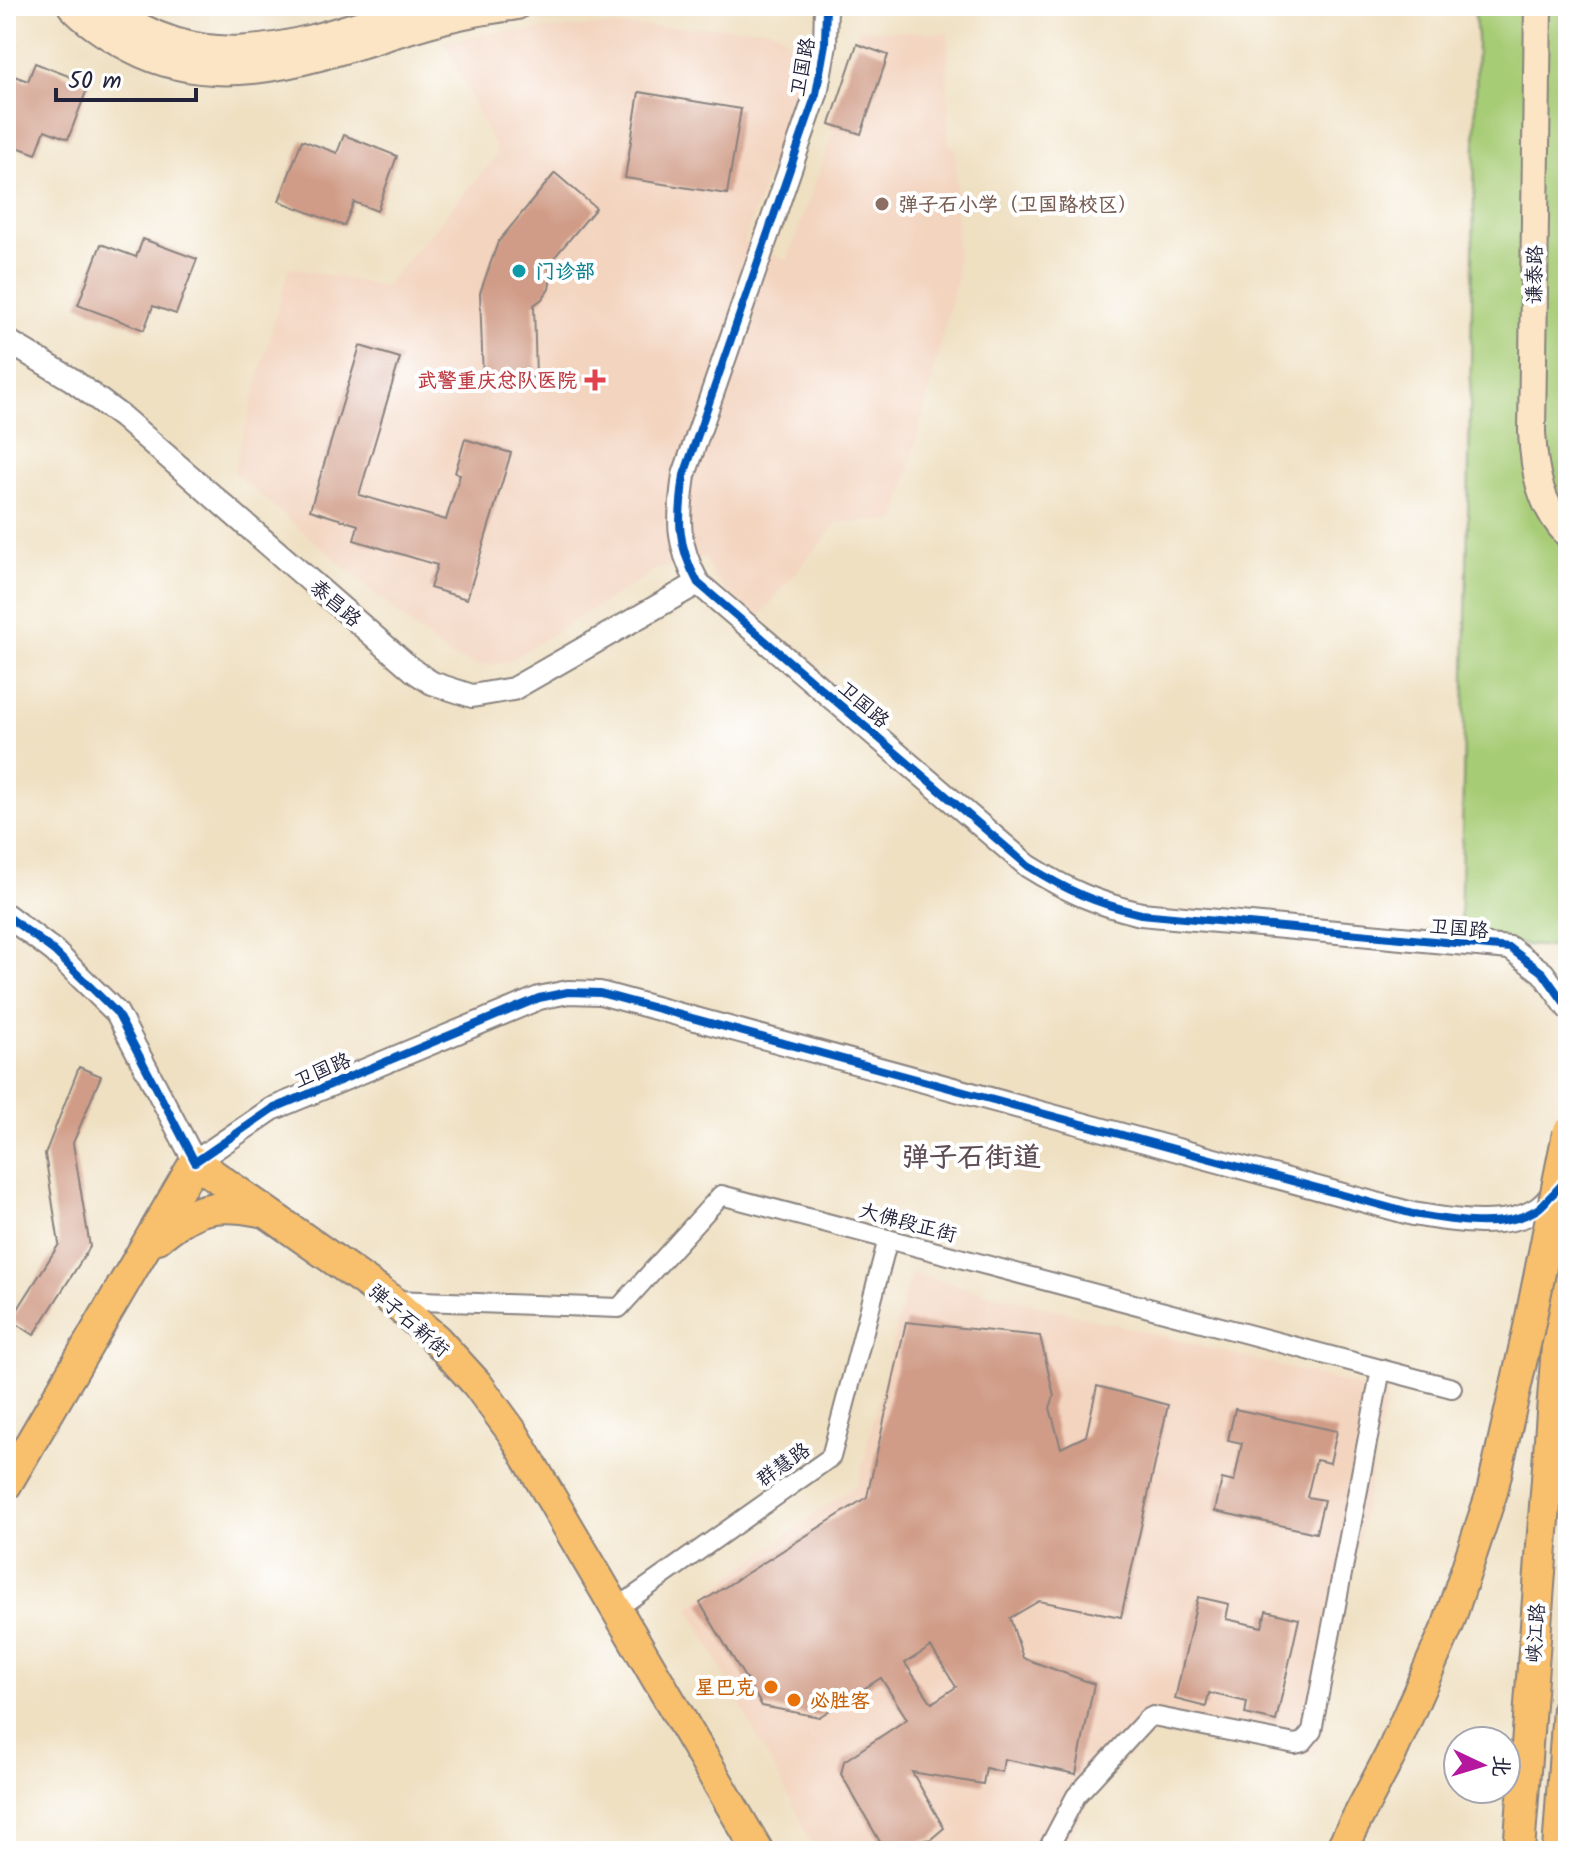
<svg xmlns="http://www.w3.org/2000/svg" width="1574" height="1857" font-family="Kalam,'LXGW WenKai TC',sans-serif">
<style>
.built{fill:#f3d4bf}
.green{fill:#a7cc76;stroke:#647758;stroke-width:2}
.building{fill:#d09c87;fill-rule:evenodd}
.lines{fill:none;stroke-linecap:round;stroke-linejoin:round}
.minor-casing{stroke:#88817e;stroke-width:22}
.tertiary-casing{stroke:#88817e;stroke-width:26}
.secondary-casing{stroke:#88817e;stroke-width:30}
.primary-casing{stroke:#88817e;stroke-width:34}
.trunk-casing{stroke:#88817e;stroke-width:34}
.minor{stroke:#fff;stroke-width:18}
.tertiary{stroke:#fff;stroke-width:22}
.secondary{stroke:#fce5c4;stroke-width:26}
.primary{stroke:#f8bf6c;stroke-width:30}
.trunk{stroke:#f8bf6c;stroke-width:30}
.trunk-bridge-casing{stroke:#88817e;stroke-width:34;stroke-linecap:butt}
.trunk-bridge{stroke:#f8bf6c;stroke-width:30}
.cycleway-casing{stroke:#fff;stroke-width:13}
.cycleway{stroke:#0057b8;stroke-width:8}
.education-dot{fill:#8d6e63;stroke:#fff;stroke-width:3}
.culture-dot{fill:#0f9aa8;stroke:#fff;stroke-width:3}
.health-dot{fill:#e0444e;stroke:#fff;stroke-width:3}
.food-dot{fill:#e8710a;stroke:#fff;stroke-width:3}
.labels{text-anchor:middle;stroke-width:8;stroke-linejoin:round;paint-order:stroke}
.street-label{font-size:20px;fill:#22223b;stroke:#fff}
.education-label{font-size:20px;font-weight:bold;fill:#785e54;stroke:#fff;text-anchor:start}
.culture-label{font-size:20px;font-weight:bold;fill:#0d838f;stroke:#fff;text-anchor:start}
.health-label{font-size:20px;font-weight:bold;fill:#be3a42;stroke:#fff;text-anchor:end}
.food-label{font-size:20px;font-weight:bold;fill:#c56008;stroke:#fff;text-anchor:end}
.district-label{font-size:28px;font-weight:bold;fill:#5f4d56;stroke:#fff}
</style>
<rect width="100%" height="100%" fill="#fff"/>
<filter id="ink" filterUnits="userSpaceOnUse"><feTurbulence type="fractalNoise" baseFrequency=".0125" numOctaves="2"/><feDisplacementMap in="SourceGraphic" scale="16" xChannelSelector="R" yChannelSelector="G"/><feConvolveMatrix kernelMatrix="1 2 1 2 8 2 1 2 1" color-interpolation-filters="sRGB"/></filter>
<filter id="wash" filterUnits="userSpaceOnUse"><feTurbulence type="fractalNoise" baseFrequency=".006" numOctaves="4" result="noise"/><feDisplacementMap in="SourceGraphic" scale="32" xChannelSelector="R" yChannelSelector="G"/><feGaussianBlur stdDeviation="1.8" result="paint"/><feColorMatrix in="noise" values="0 0 0 0 0 0 0 0 0 0 0 0 0 0 0 0 0 1.4 0 .05"/><feComposite in="paint" operator="in"/></filter>
<g filter="url(#wash)">
<rect width="100%" height="100%" fill="#efe0c2"/>
<g class="built">
<path d="M603 26 768 28 779 32 790 42 799 54 802 66 800 80 744 243 787 260 834 130 826 126 859 29 948 33V145L956 148 957 278 896 522H838L759 617 725 590 712 574 705 557 658 569 509 661 492 665H476L447 655 233 472 289 267 384 287 498 154 444 42 499 32Z"/>
<path d="M910 1273 1387 1393 1316 1757 1162 1725 1093 1790 1062 1851H814L794 1807 689 1607 858 1483Z"/>
</g>
<path class="green" d="M1474 6H1568V947L1562 948 1460 939 1477 38Z"/>
<g id="blocks">
<g class="building">
<path d="M857 44 888 55 861 134 830 124Z"/>
<path d="M35 63 89 84 68 139 45 130 36 154 6 143V73L28 81Z"/>
<path d="M639 92 741 109 727 194 625 178Z"/>
<path d="M344 135 397 156 377 211 354 202 344 226 279 201 302 140 337 153Z"/>
<path d="M555 173 596 208 548 265 551 277 549 289 542 299 534 305 536 377 483 379 480 293 498 242Z"/>
<path d="M143 239 197 259 176 314 153 306 144 330 78 305 101 244 136 257Z"/>
<path d="M360 346 400 358 359 495 446 520 460 474 455 473 465 439 511 453 467 599 430 588 437 565 354 540 358 525 310 510Z"/>
<path d="M79 1067 101 1076 73 1143 90 1247 34 1335 11 1320 59 1244 45 1154Z"/>
<path d="M906 1322 1040 1336 1054 1396 1050 1408 1061 1448 1086 1436 1097 1386 1168 1405 1121 1617 1039 1601 1010 1618 1023 1658 1094 1684 1076 1774 1004 1759 1002 1772 986 1768 983 1784 912 1772 944 1828 931 1839 883 1847 841 1774 844 1761 907 1719 881 1678 819 1717 762 1706 700 1603 867 1497ZM931 1647 956 1687 932 1703 905 1663Z"/>
<path d="M1235 1409 1337 1431 1330 1463 1316 1460 1307 1497 1324 1500 1316 1533 1215 1511 1222 1479 1234 1482 1242 1443 1228 1440Z"/>
<path d="M1198 1597 1229 1604 1226 1619 1262 1627 1266 1611 1299 1619 1276 1721 1245 1714 1247 1702 1209 1693 1206 1707 1175 1699Z"/>
</g>
</g>
</g>
<g filter="url(#ink)">
<use href="#blocks" fill-opacity="0" stroke="#88817e" stroke-width="2"/>
<g class="lines">
<g class="minor-casing">
<g id="minor">
<path d="M393 1300 619 1308 721 1195 1452 1388"/>
<path d="M616 1609 831 1457 888 1239"/>
<path d="M1047 1851 1076 1796 1147 1719 1153 1716 1295 1744 1303 1742 1312 1731 1381 1369"/>
</g>
</g>
<g class="tertiary-casing">
<g id="tertiary">
<path d="M826 6 825 44 816 94 684 475C678 519 676 543 698 583L1028 866C1068 891 1095 903 1141 914L1510 948 1543 973 1568 1008"/>
<path d="M6 340 71 379 122 417 415 672 432 683 472 696 513 689 698 583"/>
<path d="M6 915 54 951 117 1013 195 1162 272 1109 539 998 568 992 600 993 1413 1214C1448 1220 1507 1231 1539 1208 1545 1204 1551 1196 1556 1190"/>
</g>
</g>
<g class="secondary-casing">
<g id="secondary">
<path d="M71 6C87 24 110 38 131 49 235 104 346 44 451 18 472 12 495 10 517 6"/>
<path d="M108 6C211 85 308 39 418 6"/>
<path d="M1538 6 1532 432C1534 471 1540 506 1568 535"/>
</g>
</g>
<g class="primary-casing">
<g id="primary">
<path d="M158 1238C194 1208 213 1202 260 1211"/>
<path d="M6 1485 195 1162 390 1299 436 1339 477 1384 513 1433 758 1851"/>
</g>
</g>
<g class="trunk-casing">
<g id="trunk">
<path d="M1340 1851 1391 1754"/>
<path d="M1519 1851 1568 1200"/>
<path d="M1558 1851 1568 1708"/>
</g>
</g>
<use href="#minor" class="minor"/>
<use href="#tertiary" class="tertiary"/>
<use href="#secondary" class="secondary"/>
<use href="#primary" class="primary"/>
<use href="#trunk" class="trunk"/>
<g class="trunk-bridge-casing">
<path id="trunk-bridge" d="M1391 1754 1448 1625 1492 1492 1529 1327 1568 1133"/>
</g>
<use href="#trunk-bridge" class="trunk-bridge"/>
<g class="cycleway-casing">
<g id="cycleway">
<path d="M826 6 825 44 816 94 684 475C678 519 676 543 698 583L1028 866C1068 891 1095 903 1141 914L1510 948 1543 973 1568 1008"/>
<path d="M6 915 54 951 117 1013 195 1162 272 1109 539 998 568 992 600 993 1413 1214C1451 1220 1500 1231 1536 1210 1543 1206 1548 1198 1554 1193 1560 1186 1566 1182 1568 1173"/>
</g>
</g>
<use href="#cycleway" class="cycleway"/>
</g>
</g>
<circle class="education-dot" cx="882" cy="204" r="8"/>
<circle class="culture-dot" cx="519" cy="271" r="8"/>
<path class="health-dot" d="M591 368h8v8h8v8h-8v8h-8v-8h-8v-8h8z"/>
<g class="food-dot">
<circle cx="771" cy="1687" r="8"/>
<circle cx="794" cy="1700" r="8"/>
</g>
<g class="labels">
<g class="street-label">
<text transform="translate(802 67) rotate(-79)" y="7">卫国路</text>
<text transform="translate(1534 275) rotate(-89)" y="7">谦泰路</text>
<text transform="translate(336 603) rotate(41)" y="7">泰昌路</text>
<text transform="translate(864 704) rotate(41)" y="7">卫国路</text>
<text transform="translate(1459 928) rotate(5)" y="7">卫国路</text>
<text transform="translate(322 1070) rotate(-23)" y="7">卫国路</text>
<text transform="translate(908 1222) rotate(15)" y="7">大佛段正街</text>
<text transform="translate(409 1320) rotate(41)" y="7">弹子石新街</text>
<text transform="translate(783 1464) rotate(-35)" y="7">群慧路</text>
<text transform="translate(1535 1633) rotate(-86)" y="7">峡江路</text>
</g>
<g class="education-label">
<text x="898" y="211">弹子石小学（卫国路校区）</text>
</g>
<g class="culture-label">
<text x="535" y="278">门诊部</text>
</g>
<g class="health-label">
<text x="577" y="387">武警重庆总队医院</text>
</g>
<g class="food-label">
<text x="755" y="1694">星巴克</text>
<text x="810" y="1707" text-anchor="start">必胜客</text>
</g>
<g class="district-label">
<text x="971" y="1166">弹子石街道</text>
</g>
</g>
<rect width="1574" height="1857" fill="none" stroke="#fff" stroke-width="32"/>
<g transform="translate(1482 1765) rotate(94)"><circle r="38" fill="#ffffff" stroke="#a7a7b1" stroke-width="2"/>
<path d="M0-6L14 30L0 20L-14 30Z" fill="#b5179e"/>
<text y="-12" font-size="22" font-weight="bold" text-anchor="middle" fill="#22223b">北</text>
</g>
<path d="M56 88v12h140v-12" fill="none" stroke="#22223b" stroke-width="4"/>
<text x="68" y="88" font-size="24" fill="#22223b" stroke="#ffffff" stroke-width="6" paint-order="stroke">50 m</text>
</svg>
